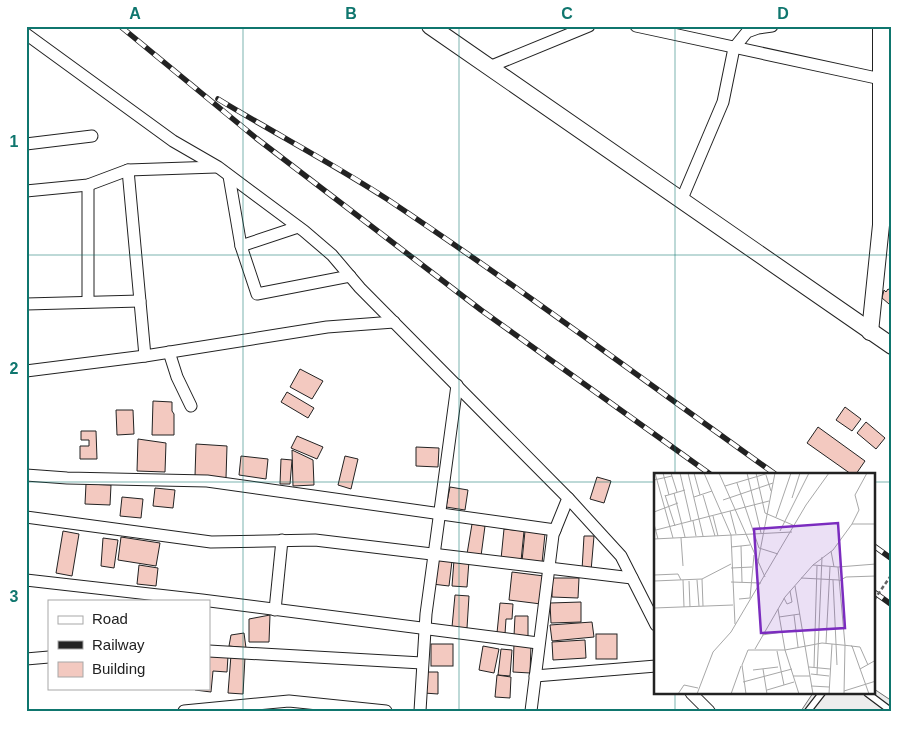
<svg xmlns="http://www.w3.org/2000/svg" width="918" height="737" font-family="Helvetica,sans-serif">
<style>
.parking{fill:#ededed;stroke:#6f6f6f}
.building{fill:#f3c9c0;stroke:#222}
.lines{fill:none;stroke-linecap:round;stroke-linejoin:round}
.lane-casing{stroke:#222;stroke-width:8}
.street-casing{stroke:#222;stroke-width:13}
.secondary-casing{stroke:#222;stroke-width:18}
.lane{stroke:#fff;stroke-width:5.5}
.street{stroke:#fff;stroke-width:11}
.secondary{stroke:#fff;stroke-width:16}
.rail-casing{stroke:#222;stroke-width:5.5}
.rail{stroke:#fff;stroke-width:4;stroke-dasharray:11;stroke-linecap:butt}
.path-bridge{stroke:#646464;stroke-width:2.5;stroke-dasharray:4 2.5;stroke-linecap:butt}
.grid{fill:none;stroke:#0f766e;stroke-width:1;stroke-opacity:0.55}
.inset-road{fill:none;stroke:#a7a7a7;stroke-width:1}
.view{fill:#7b2cbf;fill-opacity:0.15;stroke:#7b2cbf;stroke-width:2.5}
.inset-edge{fill:none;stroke:#222;stroke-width:2.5}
.neatline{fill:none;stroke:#0f766e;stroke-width:2}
.grid-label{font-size:16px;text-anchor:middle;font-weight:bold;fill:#0f766e}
</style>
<rect width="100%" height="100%" fill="#fff"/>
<path class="parking" d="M874 689 892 701V711H801L813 693H874Z"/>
<g class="building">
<path d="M888 289 892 291V301L889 304 882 298 884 290 886 292Z"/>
<path d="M300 369 323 381 312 399 290 387Z"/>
<path d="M287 392 314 408 308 418 281 402Z"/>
<path d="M153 401 172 402V411L174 414V435H152Z"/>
<path d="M845 407 861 419 852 431 836 420Z"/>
<path d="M116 410H133L134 434 117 435Z"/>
<path d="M866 422 885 438 876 449 857 433Z"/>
<path d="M818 427 865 461 856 474H851L807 443Z"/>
<path d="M81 431H96L97 459H80V446H89V440H81Z"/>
<path d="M297 436 323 447 317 459 291 448Z"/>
<path d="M138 439 166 443 165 472 137 471Z"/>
<path d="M196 444 227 446 226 478 195 476Z"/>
<path d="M416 447 439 448 438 467 416 466Z"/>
<path d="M292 450 313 460 314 485 293 486Z"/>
<path d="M241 456 268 459 266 479 239 475Z"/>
<path d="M345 456 358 459 351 489 338 485Z"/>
<path d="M281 459 292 460 290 484H280Z"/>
<path d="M597 477 611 481 604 503 590 499Z"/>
<path d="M86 484 111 485 110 505 85 504Z"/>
<path d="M450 487 468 490 465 510 446 507Z"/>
<path d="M155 488 175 490 173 508 153 506Z"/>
<path d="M122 497 143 499 141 518 120 516Z"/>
<path d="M472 524 485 526 481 556 467 554Z"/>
<path d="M504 529 524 531 521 561 501 559Z"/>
<path d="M63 531 79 534 72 576 56 573Z"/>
<path d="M525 531 545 534 542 563 522 561Z"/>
<path d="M584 536H594L591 571 582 570Z"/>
<path d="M121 537 160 543 156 566 118 560Z"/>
<path d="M103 538 118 540 114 568 101 566Z"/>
<path d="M436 559 452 561 449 586 432 584Z"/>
<path d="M454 560 469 561 467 587 452 586Z"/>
<path d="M139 565 158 568 156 586 137 584Z"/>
<path d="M512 572 544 576 541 604 509 600Z"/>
<path d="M552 578H579L578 598 552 597Z"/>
<path d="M455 595 469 596 467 628 452 627Z"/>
<path d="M581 602V622L551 623 550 603Z"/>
<path d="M500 603 513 604 512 619H506L505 634 497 633Z"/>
<path d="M270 615 269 642H249V619Z"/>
<path d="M515 616H528V637L514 636Z"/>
<path d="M592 622 594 637 552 641 550 625Z"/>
<path d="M244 633 246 648 229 646 231 635Z"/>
<rect x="596" y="634" width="21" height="25"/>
<path d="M585 640 586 658 553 660 552 642Z"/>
<rect x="431" y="644" width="22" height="22"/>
<path d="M514 644 531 645 530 673 513 672Z"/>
<path d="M483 646 499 649 494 673 479 670Z"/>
<path d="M501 649 512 650 510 676 498 675Z"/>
<path d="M209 655 228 656 227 672 213 671 211 692 195 690V688H209Z"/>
<path d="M231 655 245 657 243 694 228 693Z"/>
<path d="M425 672H438V694L424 693Z"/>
<path d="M497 675 511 677 510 698 495 697Z"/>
</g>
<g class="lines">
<g class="lane-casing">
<g id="lane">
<path d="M867 693 891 711"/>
<path d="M808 711 822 693"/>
</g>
</g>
<g class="street-casing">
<g id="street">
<path d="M636 26 881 79"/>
<path d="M26 34 173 141 218 167 304 231 332 255 360 288 568 498 553 535 531 711"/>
<path d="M489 67 589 26"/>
<path d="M26 144 92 136"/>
<path d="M128 170 145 356"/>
<path d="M229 176 241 246"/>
<path d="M26 191 88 185 128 170 216 167"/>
<path d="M681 201 723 102 734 48 747 32 758 28 772 26"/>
<path d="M298 227 241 246 257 294 350 276"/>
<path d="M88 301V185"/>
<path d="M26 304 140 301"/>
<path d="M169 352 177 377 191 406"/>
<path d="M26 371 145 356 327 327 394 322"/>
<path d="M26 475 67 478 207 481 555 530"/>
<path d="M568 498 621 556 656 625"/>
<path d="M26 517 211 542 315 540 632 578"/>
<path d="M26 580 202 600 538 643"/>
<path d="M275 610 282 540"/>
<path d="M209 651 422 663"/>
<path d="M26 659 49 657"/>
<path d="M535 676 656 666"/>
<path d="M691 693 709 711"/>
<path d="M184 711 289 701 386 711"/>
<path d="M420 711 426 614 457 385"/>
</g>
</g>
<g class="secondary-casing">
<g id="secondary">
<path d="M430 26 892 346"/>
<path d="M870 332 881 225V26"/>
</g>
</g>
<use href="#lane" class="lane"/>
<use href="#street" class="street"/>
<use href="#secondary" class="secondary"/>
<g class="rail-casing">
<g id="rail">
<path d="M120 26 256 138 481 310 710 474"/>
<path d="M218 99C274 133 332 163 387 199 519 287 646 382 775 474"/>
<path d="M874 546 892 559"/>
<path d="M874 592 892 605"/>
</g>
</g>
<use href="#rail" class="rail"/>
<path class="path-bridge" d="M874 600 892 574"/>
</g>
<path class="grid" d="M243 26V711M459 26V711M675 26V474M26 255H892M26 482H656M874 482H892M675 693V711"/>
<g transform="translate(654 473)">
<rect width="221" height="221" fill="#fff"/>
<path class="inset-road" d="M1 0 19 65M9 0 15 22M17 0 23 19M26 0 37 48M34 0 49 63M40 0 46 22M50 0 77 62 81 151M65 0 111 104M93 0 107 60M102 0 111 40 141 53M112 2 117 18M0 7 18 3M83 10 105 75 124 81M71 13 115 0M20 20 31 64M11 22 21 53M49 22 61 63M11 23 31 17M40 24 58 18M138 25 146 0M69 27 119 10M76 38 82 61M0 39 24 30M59 43 64 63M122 44 137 0M39 48 42 63M0 51 4 66M198 51 205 37 201 22 213 0M2 57 115 28M126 58 155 0M27 65 29 93M0 66 138 59M87 73 88 109M77 74 96 72M177 78 180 94M159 92 179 77 198 51H222M103 94 121 0M184 94 191 172 190 221M77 95 98 94M0 102 24 101 27 107M147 105 185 107M48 106 49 133M29 107 30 134M43 107 45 133M179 107 183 192M0 108 48 106 77 91M35 108 36 134M185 108 192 104 222 103M77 109 107 110M141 113 159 221M130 125 133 131 138 129 136 118M85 126 96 125 100 82M0 135 79 132M124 136 131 177 145 221M140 142 144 174M125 144 146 141M108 162 142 157M172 170 176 94M197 173 206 174 214 192M101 176 131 124 159 92 184 94 222 91M123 178 130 212M155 194 176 196M160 194 163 93M109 196 113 221M206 196 222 187M99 197 124 194M157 201 175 203M163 202 168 84M139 203H156M89 209 138 196M157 213 175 214M113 217 140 209M190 218 222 208M24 221 30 212 44 215M43 221 59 179 77 159 152 32 175 0M77 221 87 193M92 221 88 192 94 177H131L168 170 198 173 215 221M175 221 178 171"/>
<path class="view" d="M184 50 191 155 107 160 100 56Z"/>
<rect width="221" height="221" class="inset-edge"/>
</g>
<rect width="918" height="737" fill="none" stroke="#ffffff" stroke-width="55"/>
<rect x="48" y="600" width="162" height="90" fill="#ffffff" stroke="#a7a7a7"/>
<rect x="58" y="616" width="25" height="8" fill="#ffffff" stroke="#a7a7a7"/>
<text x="92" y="624" font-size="15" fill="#222222">Road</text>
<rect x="58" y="641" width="25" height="8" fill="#222222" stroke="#a7a7a7"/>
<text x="92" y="650" font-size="15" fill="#222222">Railway</text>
<rect x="58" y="662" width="25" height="15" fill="#f3c9c0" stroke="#a7a7a7"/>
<text x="92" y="674" font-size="15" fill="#222222">Building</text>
<rect x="28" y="28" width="862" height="682" class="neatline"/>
<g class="grid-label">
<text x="135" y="19">A</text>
<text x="351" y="19">B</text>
<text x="567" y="19">C</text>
<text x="783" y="19">D</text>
<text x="14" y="147">1</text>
<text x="14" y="374">2</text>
<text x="14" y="602">3</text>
</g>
</svg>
